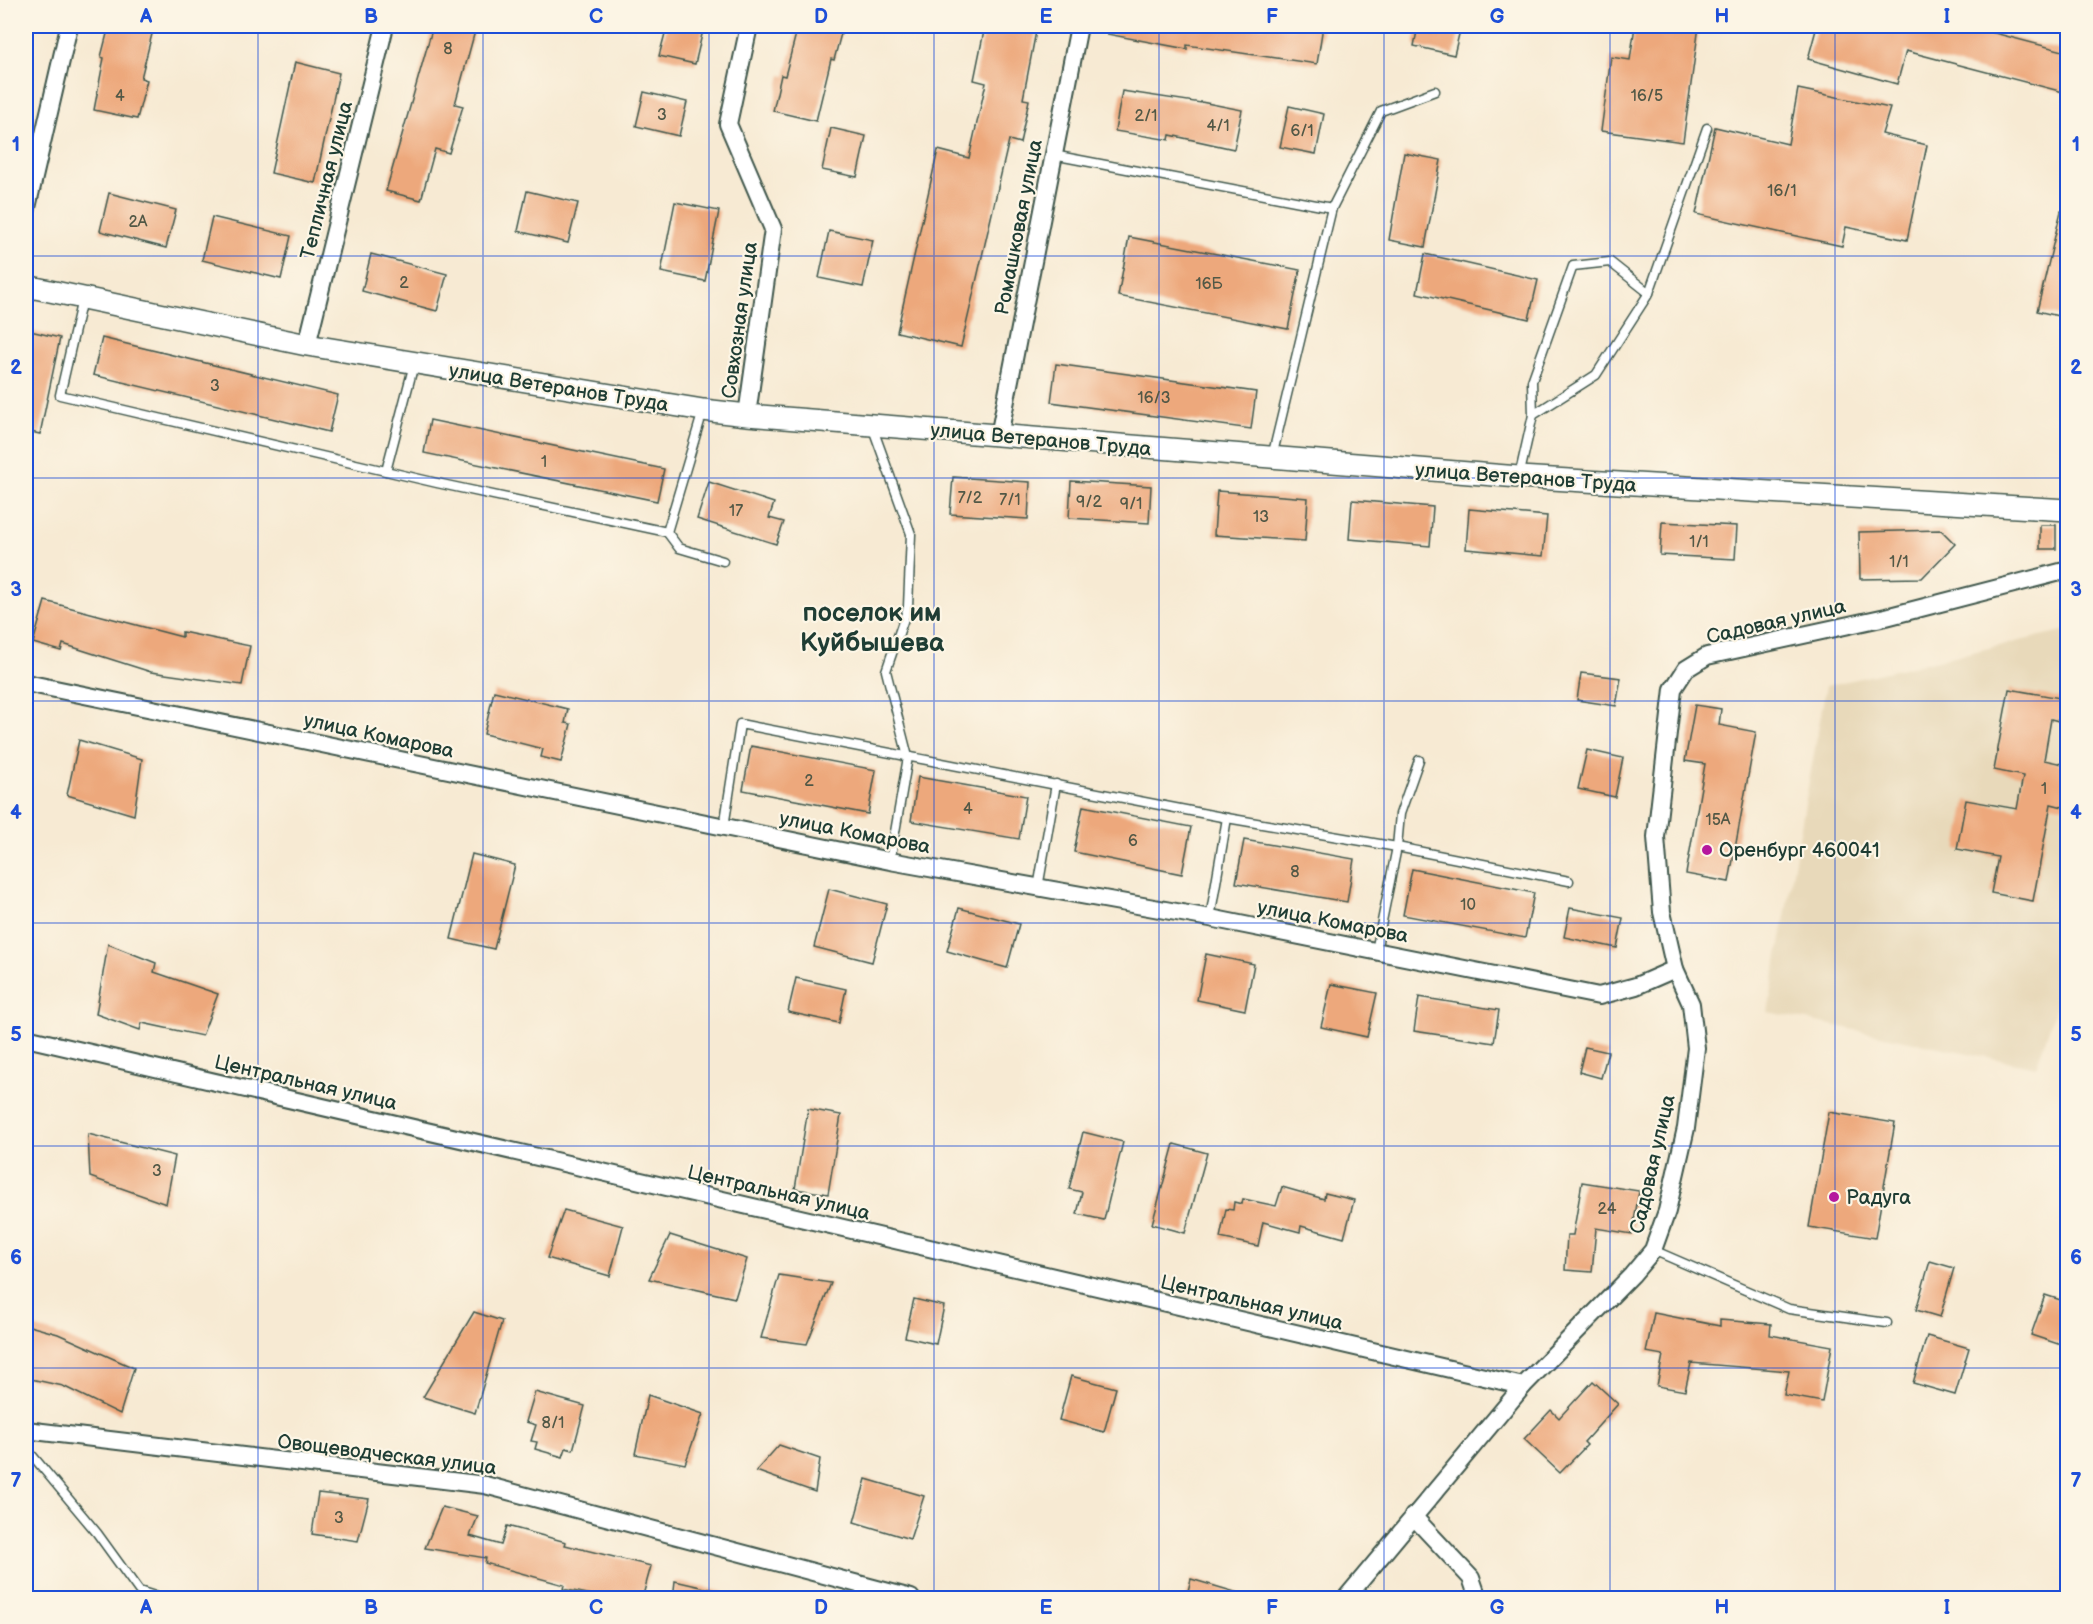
<svg xmlns="http://www.w3.org/2000/svg" width="2093" height="1624" font-family="'Balsamiq Sans',sans-serif">
<style>
.built{fill:#e8d9ba}
.building{fill:#eda87c}
.lines{fill:none;stroke-linecap:round;stroke-linejoin:round}
.service-casing{stroke:#3f574c;stroke-width:11}
.minor-casing{stroke:#3f574c;stroke-width:20}
.tertiary-casing{stroke:#3f574c;stroke-width:24}
.service{stroke:#fff;stroke-width:8}
.minor{stroke:#fff;stroke-width:16}
.tertiary{stroke:#fff;stroke-width:21}
.grid{fill:none;stroke:#1d4ed8;stroke-width:1.5;stroke-opacity:0.55}
.poi-dot{fill:#b5179e;stroke:#fcf5e5;stroke-width:2}
.labels{text-anchor:middle;stroke-width:4.5;stroke-linejoin:round;paint-order:stroke}
.number-label{font-size:16px;fill:#525846}
.street-label{font-size:20px;fill:#1f3d34;stroke:#fcf5e5}
.poi-label{font-size:20px;fill:#1f3d34;stroke:#fcf5e5;text-anchor:start}
.district-label{font-size:26px;font-weight:bold;fill:#1f3d34;stroke:#fcf5e5}
.neatline{fill:none;stroke:#1d4ed8;stroke-width:2}
.grid-label{font-size:20px;text-anchor:middle;font-weight:bold;fill:#1d4ed8}
</style>
<rect width="100%" height="100%" fill="#fcf5e5"/>
<filter id="ink" filterUnits="userSpaceOnUse"><feTurbulence type="fractalNoise" baseFrequency=".0167" numOctaves="2"/><feDisplacementMap in="SourceGraphic" scale="12" xChannelSelector="R" yChannelSelector="G"/><feConvolveMatrix kernelMatrix="1 2 1 2 8 2 1 2 1" color-interpolation-filters="sRGB"/></filter>
<filter id="wash" filterUnits="userSpaceOnUse"><feTurbulence type="fractalNoise" baseFrequency=".008" numOctaves="4" result="noise"/><feDisplacementMap in="SourceGraphic" scale="24" xChannelSelector="R" yChannelSelector="G"/><feGaussianBlur stdDeviation="1.35" result="paint"/><feColorMatrix in="noise" values="0 0 0 0 0 0 0 0 0 0 0 0 0 0 0 0 0 1.4 0 .05"/><feComposite in="paint" operator="in"/></filter>
<g filter="url(#wash)">
<rect width="100%" height="100%" fill="#f7ead3"/>
<path class="built" d="M2067 630V994L2061 993 2036 1067 1768 1012 1826 686Z"/>
<g id="blocks">
<g class="building">
<path d="M109 26H154L141 78 147 80 137 119 94 110 104 58 101 57Z"/>
<path d="M433 26H454L475 31 455 104 463 106 449 153 435 149 421 200 386 191Z"/>
<path d="M667 26H704L695 64 659 56Z"/>
<path d="M798 26H843L834 60 831 59 816 121 773 111 781 75 785 76Z"/>
<path d="M985 26H1037L1023 99 1029 100 1020 143 1009 140 961 347 897 332 938 150 969 158 986 83 974 80Z"/>
<path d="M1108 26H1277L1293 28 1294 26H1323L1317 64 1187 45V49L1107 34Z"/>
<path d="M1418 26H1461L1454 55 1414 46Z"/>
<path d="M1635 26H1699L1683 142 1601 131 1611 57 1630 60Z"/>
<path d="M1817 26H1968L2067 52V93L1906 51 1897 84 1808 59Z"/>
<path d="M295 62 339 73 315 183 271 173Z"/>
<path d="M1798 89 1890 108 1882 134 1927 145 1907 240 1846 227 1842 246 1696 214 1715 127 1788 144Z"/>
<path d="M1122 91 1201 103V102L1242 110 1234 149 1170 135 1169 140 1115 131Z"/>
<path d="M644 92 687 102 679 136 636 126Z"/>
<path d="M1289 106 1324 114 1316 154 1280 147Z"/>
<path d="M831 128 866 136 857 177 822 170Z"/>
<path d="M1404 153 1441 160 1425 247 1389 240Z"/>
<path d="M527 191 578 203 568 243 518 231Z"/>
<path d="M109 193 176 210 166 248 100 231Z"/>
<path d="M675 202 719 211 705 281 661 272Z"/>
<path d="M2061 211 2067 212V318L2037 311Z"/>
<path d="M212 217 291 236 281 279 202 260Z"/>
<path d="M829 231 873 240 863 287 819 278Z"/>
<path d="M1129 237 1300 270 1288 329 1118 296Z"/>
<path d="M371 254 447 274 437 311 362 291Z"/>
<path d="M1425 254 1538 280 1529 319 1417 293Z"/>
<path d="M26 330 60 338 40 434 26 431Z"/>
<path d="M102 338 338 395 329 432 93 375Z"/>
<path d="M1056 364 1256 392 1251 429 1051 402Z"/>
<path d="M430 420 664 469 657 501 424 453Z"/>
<path d="M953 477 1030 482 1028 519 950 514Z"/>
<path d="M1071 481 1151 486 1149 523 1069 518Z"/>
<path d="M709 482 774 503 769 518 784 522 776 544 697 519Z"/>
<path d="M1217 491 1308 498 1305 541 1214 535Z"/>
<path d="M1352 500 1433 507 1430 546 1349 539Z"/>
<path d="M1469 509 1547 516 1543 556 1466 549Z"/>
<path d="M1662 522 1737 526 1735 559 1660 555Z"/>
<rect x="2040" y="525" width="16" height="24"/>
<path d="M1941 530 1955 544 1922 578 1860 579 1859 532Z"/>
<path d="M45 601 182 637V632L250 646 242 685 151 672 63 644 61 651 33 643Z"/>
<path d="M1581 673 1621 678 1616 706 1577 700Z"/>
<path d="M2009 689 2066 699 2062 722 2051 719 2044 760 2067 765V808L2051 804 2033 901 1991 893 1998 857 1957 849 1966 800 2017 809 2023 776 1994 770Z"/>
<path d="M494 691 568 709 565 723 571 724 561 762 541 757 543 749 484 734Z"/>
<path d="M1695 705 1721 709 1719 725 1756 732 1729 882 1686 874 1705 764 1685 761Z"/>
<path d="M79 740 142 759 134 815 67 795Z"/>
<path d="M751 746 876 770 868 814 743 790Z"/>
<path d="M1587 750 1623 758 1615 797 1578 789Z"/>
<path d="M918 777 1026 796 1019 839 911 821Z"/>
<path d="M1083 806 1191 827 1182 874 1074 852Z"/>
<path d="M1244 840 1354 859 1347 902 1236 883Z"/>
<path d="M472 854 515 865 494 949 451 939Z"/>
<path d="M1412 869 1534 893 1525 938 1403 915Z"/>
<path d="M829 889 887 904 872 962 814 947Z"/>
<path d="M959 908 1019 924 1007 968 947 951Z"/>
<path d="M1570 908 1623 918 1617 948 1564 937Z"/>
<path d="M108 944 156 963 154 972 218 994 202 1036 142 1023 140 1030 96 1014Z"/>
<path d="M1206 954 1254 964 1245 1010 1197 1000Z"/>
<path d="M796 978 846 989 839 1023 788 1012Z"/>
<path d="M1331 984 1377 993 1367 1037 1321 1027Z"/>
<path d="M1419 997 1499 1010 1494 1043 1414 1031Z"/>
<path d="M1585 1047 1608 1052 1601 1078 1579 1072Z"/>
<path d="M808 1109 841 1115 828 1194 795 1189Z"/>
<path d="M1829 1112 1895 1123 1875 1238 1809 1227Z"/>
<path d="M1083 1132 1123 1142 1104 1220 1077 1214 1082 1192 1069 1189Z"/>
<path d="M88 1134 175 1156 166 1204 90 1177Z"/>
<path d="M1174 1144 1207 1153 1185 1233 1152 1224Z"/>
<path d="M1582 1182 1639 1191 1632 1234 1596 1228 1592 1272 1565 1270 1567 1235H1573Z"/>
<path d="M1282 1187 1324 1199 1325 1193 1354 1200 1344 1238 1301 1226 1300 1232 1263 1222 1258 1246 1220 1238 1226 1209 1233 1210 1234 1202 1242 1204 1243 1199 1276 1206Z"/>
<path d="M564 1210 623 1226 610 1276 547 1258Z"/>
<path d="M670 1235 747 1259 735 1298 649 1279Z"/>
<path d="M1930 1261 1954 1268 1940 1317 1916 1310Z"/>
<path d="M779 1275 831 1283 807 1344 761 1338Z"/>
<path d="M2045 1295 2067 1302V1347L2031 1335Z"/>
<path d="M914 1299 944 1306 936 1344 905 1337Z"/>
<path d="M474 1312 502 1321 475 1413 423 1397Z"/>
<path d="M1654 1313 1720 1326V1320L1771 1324 1770 1335 1832 1346 1822 1402 1784 1395 1789 1371 1691 1363 1685 1391 1657 1386 1663 1355 1646 1352Z"/>
<path d="M26 1325 58 1334 134 1368 120 1414 63 1386 26 1378Z"/>
<path d="M1927 1336 1969 1348 1955 1395 1913 1383Z"/>
<path d="M1071 1376 1116 1388 1104 1432 1059 1420Z"/>
<path d="M1593 1381 1618 1404 1584 1442 1587 1445 1560 1473 1524 1439 1551 1410 1559 1418Z"/>
<path d="M535 1392 585 1406 573 1450 566 1448 563 1457 535 1449 537 1442 531 1441 536 1425 526 1422Z"/>
<path d="M648 1395 703 1414 685 1464 635 1454Z"/>
<path d="M779 1445 820 1459 815 1492 756 1471Z"/>
<path d="M866 1479 924 1496 910 1539 854 1522Z"/>
<path d="M318 1493 369 1499 358 1541 312 1534Z"/>
<path d="M442 1507 478 1516 470 1536 501 1545 507 1526 566 1542 565 1545 651 1566 642 1599H612L563 1589 564 1585 485 1563 486 1558 425 1548Z"/>
<path d="M1191 1579 1242 1594V1599H1186Z"/>
<path d="M675 1581 723 1592 722 1599H673Z"/>
</g>
</g>
</g>
<g filter="url(#ink)">
<use href="#blocks" fill-opacity="0" stroke="#3f574c" stroke-width="1.5"/>
<g class="lines">
<g class="service-casing">
<g id="service">
<path d="M1053 155 1332 208"/>
<path d="M82 299 60 395 437 483 667 532 703 411"/>
<path d="M1533 415 1532 381 1573 266 1610 262 1649 293"/>
<path d="M872 426 911 534 908 607 886 671 908 757 890 861"/>
<path d="M1272 457 1332 208 1381 111 1435 91"/>
<path d="M386 471 414 364"/>
<path d="M1519 477 1533 415 1596 375 1649 293 1707 128"/>
<path d="M667 532 679 548 723 561"/>
<path d="M724 827 740 724 1227 818 1397 847 1569 881"/>
<path d="M1038 888 1056 784"/>
<path d="M1210 918 1227 818"/>
<path d="M1376 951 1397 847 1400 814 1419 760"/>
<path d="M1653 1250 1789 1309 1887 1323"/>
<path d="M26 1448 97 1533 139 1591 161 1598"/>
</g>
</g>
<g class="minor-casing">
<g id="minor">
<path d="M26 212 69 26"/>
<path d="M307 345 385 26"/>
<path d="M747 415 773 229 728 124 749 26"/>
<path d="M999 436 1079 26"/>
<path d="M26 683 890 861 1210 918 1599 996 1636 986 1675 969"/>
<path d="M26 1038 1523 1386"/>
<path d="M26 1430 485 1485 911 1598"/>
<path d="M1413 1516 1471 1578 1478 1598"/>
<path d="M1346 1598 1523 1386 1632 1275 1653 1250 1667 1211 1686 1128 1696 1048 1691 1004 1675 969 1662 912 1656 837 1673 689 1686 669 1707 656 1886 617 2068 570"/>
</g>
</g>
<g class="tertiary-casing">
<path id="tertiary" d="M26 286 307 345 703 410 747 415 1519 477 2068 510"/>
</g>
<use href="#service" class="service"/>
<use href="#minor" class="minor"/>
<use href="#tertiary" class="tertiary"/>
</g>
</g>
<path class="grid" d="M258 26V1598M483 26V1598M709 26V1598M934 26V1598M1159 26V1598M1384 26V1598M1610 26V1598M1835 26V1598M26 256H2068M26 478H2068M26 701H2068M26 923H2068M26 1146H2068M26 1368H2068"/>
<g class="poi-dot">
<circle cx="1707" cy="850" r="6"/>
<circle cx="1834" cy="1197" r="6"/>
</g>
<g class="labels">
<g class="number-label">
<text x="448" y="54">8</text>
<text x="120" y="101">4</text>
<text x="1647" y="101">16/5</text>
<text x="662" y="120">3</text>
<text x="1146" y="121">2/1</text>
<text x="1218" y="131">4/1</text>
<text x="1302" y="136">6/1</text>
<text x="1782" y="196">16/1</text>
<text x="138" y="227">2А</text>
<text x="404" y="288">2</text>
<text x="1209" y="289">16Б</text>
<text x="215" y="391">3</text>
<text x="1154" y="403">16/3</text>
<text x="544" y="467">1</text>
<text x="970" y="503">7/2</text>
<text x="1010" y="505">7/1</text>
<text x="1089" y="507">9/2</text>
<text x="1131" y="509">9/1</text>
<text x="736" y="516">17</text>
<text x="1261" y="522">13</text>
<text x="1699" y="547">1/1</text>
<text x="1899" y="567">1/1</text>
<text x="809" y="786">2</text>
<text x="2044" y="794">1</text>
<text x="968" y="814">4</text>
<text x="1718" y="825">15А</text>
<text x="1133" y="846">6</text>
<text x="1295" y="877">8</text>
<text x="1468" y="910">10</text>
<text x="157" y="1176">3</text>
<text x="1607" y="1214">24</text>
<text x="553" y="1428">8/1</text>
<text x="339" y="1523">3</text>
</g>
<g class="street-label">
<text transform="translate(326 180) rotate(-76)" y="7">Тепличная улица</text>
<text transform="translate(1018 227) rotate(-79)" y="7">Ромашковая улица</text>
<text transform="translate(739 320) rotate(-82)" y="7">Совхозная улица</text>
<text transform="translate(559 387) rotate(9)" y="7">улица Ветеранов Труда</text>
<text transform="translate(1041 439) rotate(5)" y="7">улица Ветеранов Труда</text>
<text transform="translate(1526 477) rotate(4)" y="7">улица Ветеранов Труда</text>
<text transform="translate(1776 621) rotate(-13)" y="7">Садовая улица</text>
<text transform="translate(379 735) rotate(12)" y="7">улица Комарова</text>
<text transform="translate(855 832) rotate(11)" y="7">улица Комарова</text>
<text transform="translate(1333 921) rotate(11)" y="7">улица Комарова</text>
<text transform="translate(306 1082) rotate(13)" y="7">Центральная улица</text>
<text transform="translate(1652 1164) rotate(-77)" y="7">Садовая улица</text>
<text transform="translate(779 1192) rotate(13)" y="7">Центральная улица</text>
<text transform="translate(1252 1302) rotate(13)" y="7">Центральная улица</text>
<text transform="translate(387 1454) rotate(7)" y="7">Овощеводческая улица</text>
</g>
<g class="poi-label">
<text x="1719" y="857">Оренбург 460041</text>
<text x="1846" y="1204">Радуга</text>
</g>
<g class="district-label">
<text x="872" y="621">поселок им<tspan x="872" dy="30">Куйбышева</tspan></text>
</g>
</g>
<rect width="2093" height="1624" fill="none" stroke="#fcf5e5" stroke-width="66"/>
<rect x="33" y="33" width="2027" height="1558" class="neatline"/>
<g class="grid-label">
<text x="146" y="23">A</text>
<text x="371" y="23">B</text>
<text x="596" y="23">C</text>
<text x="821" y="23">D</text>
<text x="1046" y="23">E</text>
<text x="1272" y="23">F</text>
<text x="1497" y="23">G</text>
<text x="1722" y="23">H</text>
<text x="1947" y="23">I</text>
<text x="16" y="151">1</text>
<text x="2076" y="151">1</text>
<text x="16" y="374">2</text>
<text x="2076" y="374">2</text>
<text x="16" y="596">3</text>
<text x="2076" y="596">3</text>
<text x="16" y="819">4</text>
<text x="2076" y="819">4</text>
<text x="16" y="1041">5</text>
<text x="2076" y="1041">5</text>
<text x="16" y="1264">6</text>
<text x="2076" y="1264">6</text>
<text x="16" y="1487">7</text>
<text x="2076" y="1487">7</text>
<text x="146" y="1614">A</text>
<text x="371" y="1614">B</text>
<text x="596" y="1614">C</text>
<text x="821" y="1614">D</text>
<text x="1046" y="1614">E</text>
<text x="1272" y="1614">F</text>
<text x="1497" y="1614">G</text>
<text x="1722" y="1614">H</text>
<text x="1947" y="1614">I</text>
</g>
</svg>
